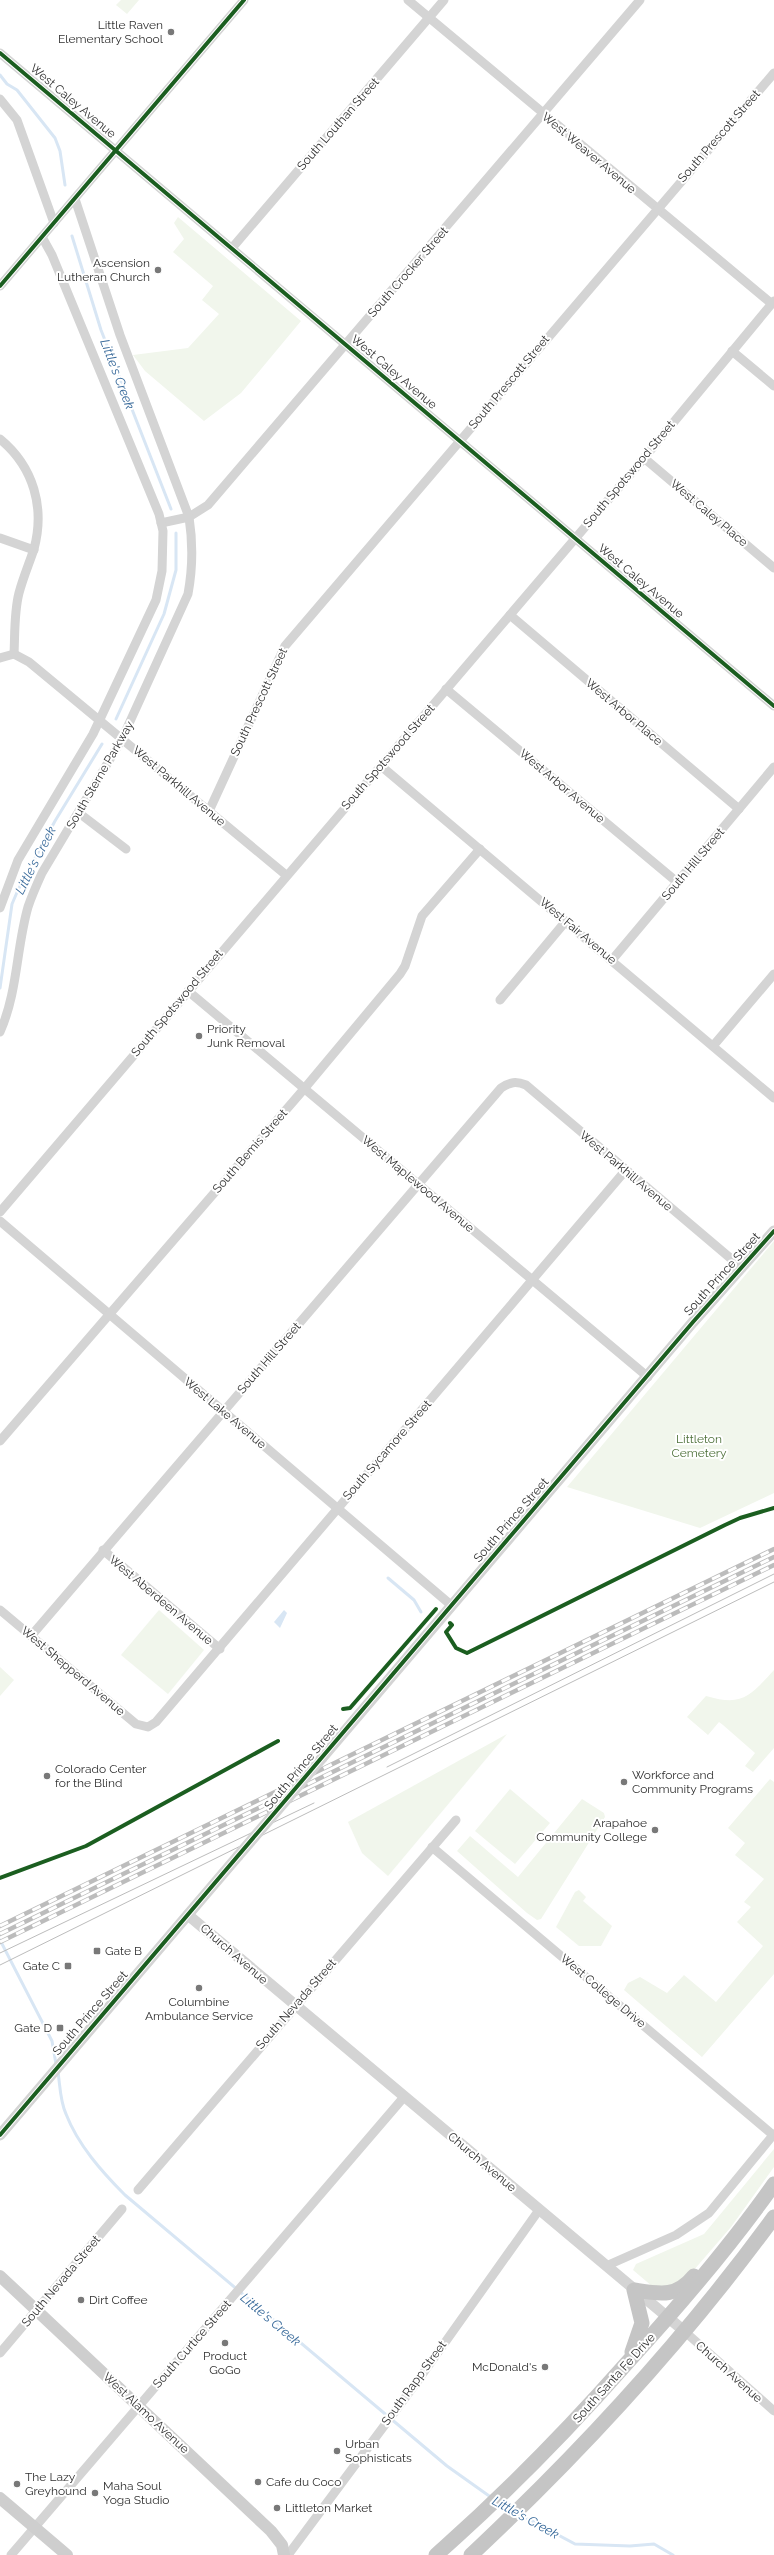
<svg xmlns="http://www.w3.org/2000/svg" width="774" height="2555" font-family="Raleway,sans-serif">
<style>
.green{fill:#f1f6ec}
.water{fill:#d8e6f4}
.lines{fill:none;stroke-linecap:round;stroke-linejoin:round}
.stream{stroke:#d8e6f4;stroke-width:3}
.minor{stroke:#d4d4d4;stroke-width:9}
.tertiary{stroke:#d4d4d4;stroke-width:11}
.secondary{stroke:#cecece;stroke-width:12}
.trunk{stroke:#c5c5c5;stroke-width:15}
.tram{stroke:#bcbcbc;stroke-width:1}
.rail-casing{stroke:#bcbcbc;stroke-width:4.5}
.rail{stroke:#fff;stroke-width:3;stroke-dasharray:9;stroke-linecap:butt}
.tertiary-bridge{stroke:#d4d4d4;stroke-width:11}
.cycleway-casing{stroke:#fff;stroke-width:6}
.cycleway{stroke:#1b5e20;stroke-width:4}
.poi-dot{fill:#787878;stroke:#fff;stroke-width:1.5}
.labels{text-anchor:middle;stroke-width:4;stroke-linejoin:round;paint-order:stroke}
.poi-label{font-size:12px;fill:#303030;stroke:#fff;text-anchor:start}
.street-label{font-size:12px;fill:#303030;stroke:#fff}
.park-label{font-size:12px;fill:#4d7039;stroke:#fff}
.water-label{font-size:13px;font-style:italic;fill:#37699a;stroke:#fff}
</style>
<rect width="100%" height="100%" fill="#fff"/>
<g class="green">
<path d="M121 0H139L127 14 116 5Z"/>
<path d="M178 217 301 321 241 393 204 421 145 371 133 355 188 348 219 314 202 300 213 286 173 252 184 239 174 223Z"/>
<path d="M774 1241V1493L700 1528 567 1487Z"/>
<path d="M159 1610 204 1650 168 1694 121 1655Z"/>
<path d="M0 1667 14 1680 0 1696Z"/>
<path d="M774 1670V1748L753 1772 745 1766 755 1753 723 1725 719 1722 708 1735 687 1717 706 1696C743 1707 750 1696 774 1670Z"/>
<path d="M507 1734 388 1876 362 1853 348 1822Z"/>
<path d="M770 1779 774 1782V1974L702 2057 624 1990 628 1983 640 1977 667 1993 684 1975 716 2002 763 1946 737 1922 751 1907 744 1902 764 1879 735 1855 745 1843 728 1828Z"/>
<path d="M510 1789 550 1823 515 1864 475 1831Z"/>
<path d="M582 1799 604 1813 605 1817 541 1919 537 1920 527 1913 457 1851 470 1836 518 1877Z"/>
<path d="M579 1890 586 1897 583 1901 612 1926 601 1946H579L556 1927 575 1892Z"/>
<path d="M774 2149V2167L731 2227 681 2285 653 2287 633 2270 636 2264 704 2234Z"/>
</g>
<path class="water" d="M284 1610 287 1613 280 1628 274 1622Z"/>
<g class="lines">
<g class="stream">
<path d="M0 75 7 84 17 90 55 138 60 151 65 185"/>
<path d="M72 236 101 330 171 509"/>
<path d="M116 719 164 614 176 570V533"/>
<path d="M0 988 12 904 18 890 55 821 102 744"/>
<path d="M388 1578 414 1600 421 1612"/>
<path d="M0 1940 52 2041 56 2064"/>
<path d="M58 2072C60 2085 60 2101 66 2114 78 2145 102 2172 125 2195L447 2466 492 2498"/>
<path d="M500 2503 513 2510"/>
<path d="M519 2514 575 2544 630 2546 654 2544 673 2555"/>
</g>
<g class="minor">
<path d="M408 0 772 304"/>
<path d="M0 53 774 706"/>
<path d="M0 99 17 120 54 223"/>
<path d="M232 248 444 0"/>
<path d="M0 286 244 0"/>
<path d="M732 351 774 386"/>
<path d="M0 439C34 467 45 508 34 549 29 564 23 578 19 593 14 612 15 634 14 654"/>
<path d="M644 458 774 568"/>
<path d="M161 523 189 517 208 505 640 0"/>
<path d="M0 538 34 550"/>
<path d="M510 615 739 809"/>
<path d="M14 654 29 662 286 875"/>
<path d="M0 658 14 654"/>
<path d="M446 689 677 882"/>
<path d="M381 766 774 1098"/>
<path d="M209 811 285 646 774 73"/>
<path d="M79 813 126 849"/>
<path d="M0 908 18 860 93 734 156 600 162 571 163 531 159 514 52 255 42 237"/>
<path d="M612 960 774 767"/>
<path d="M188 991 648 1377"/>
<path d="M500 1000 566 921"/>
<path d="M0 1032C18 991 16 949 28 907 32 895 37 884 42 873L122 739 188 594C193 567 193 543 189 517L120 335 75 199"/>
<path d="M713 1046 774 974"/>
<path d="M0 1212 644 458 774 301"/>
<path d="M0 1221 451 1605"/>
<path d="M0 1441 304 1089 400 974 405 966 422 916 480 849"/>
<path d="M103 1550 220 1649"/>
<path d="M0 1610 136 1724 148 1727 156 1722 625 1171"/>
<path d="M31 1636 501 1088C510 1082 516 1081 526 1085L742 1268"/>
<path d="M432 1847 773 2135"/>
<path d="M138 2190 456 1820"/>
<path d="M606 2266 676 2235 709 2213 774 2134"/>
<path d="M683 2330 774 2411"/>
<path d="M0 2353 122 2209"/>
<path d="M11 2555 404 2097"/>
<path d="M288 2555 419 2379 539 2210"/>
</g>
<g class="tertiary">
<path d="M322 1758 693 1322 774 1231"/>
<path d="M188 1915 683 2330"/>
<path d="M0 2135 238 1856"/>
</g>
<g class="secondary">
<path d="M0 2276 271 2531 282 2545 284 2555"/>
<path d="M0 2498 67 2555"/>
</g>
<g class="trunk">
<path d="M632 2352 642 2323 634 2290C660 2294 676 2298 694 2276"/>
<path d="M436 2555C504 2495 566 2432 626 2364 678 2307 729 2248 774 2184"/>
<path d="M471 2555C581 2452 685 2339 774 2217"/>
</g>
<g class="tram">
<path d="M387 1767 774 1574"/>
<path d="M0 1953 314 1803"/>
<path d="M0 1965 774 1582"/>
</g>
<g class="rail-casing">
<g id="rail">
<path d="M0 1926 774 1549"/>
<path d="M0 1934 774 1557"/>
<path d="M0 1942 774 1565"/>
</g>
</g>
<use href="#rail" class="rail"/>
<path class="tertiary-bridge" d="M238 1856 322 1758"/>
<g class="cycleway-casing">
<g id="cycleway">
<path d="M0 53 774 706"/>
<path d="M0 286 244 0"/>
<path d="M450 1623 452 1625 446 1632 456 1648 467 1653 725 1525 740 1518 774 1508"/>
<path d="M343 1709 350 1708 436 1609"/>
<path d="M0 1878 86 1846 278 1741"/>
<path d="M0 2135 693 1322 774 1231"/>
</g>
</g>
<use href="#cycleway" class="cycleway"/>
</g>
<g class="poi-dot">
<circle cx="171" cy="32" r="4"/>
<circle cx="158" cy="270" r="4"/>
<circle cx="199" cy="1036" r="4"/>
<circle cx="47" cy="1776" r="4"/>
<circle cx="624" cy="1782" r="4"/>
<circle cx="655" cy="1830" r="4"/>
<rect x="93" y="1947" width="8" height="8" rx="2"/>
<rect x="64" y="1962" width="8" height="8" rx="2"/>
<circle cx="199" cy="1988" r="4"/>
<rect x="56" y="2024" width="8" height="8" rx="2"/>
<circle cx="81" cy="2300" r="4"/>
<circle cx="225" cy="2343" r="4"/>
<circle cx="545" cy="2367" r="4"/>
<circle cx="337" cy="2451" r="4"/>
<circle cx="258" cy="2482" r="4"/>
<circle cx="17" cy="2484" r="4"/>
<circle cx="95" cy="2493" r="4"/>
<circle cx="277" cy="2508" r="4"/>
</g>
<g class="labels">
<g class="poi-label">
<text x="163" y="29" text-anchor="end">Little Raven<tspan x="163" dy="14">Elementary School</tspan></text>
<text x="150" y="267" text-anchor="end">Ascension<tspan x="150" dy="14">Lutheran Church</tspan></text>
<text x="207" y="1033">Priority<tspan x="207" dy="14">Junk Removal</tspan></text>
<text x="55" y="1773">Colorado Center<tspan x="55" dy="14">for the Blind</tspan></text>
<text x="632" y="1779">Workforce and<tspan x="632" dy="14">Community Programs</tspan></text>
<text x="647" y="1827" text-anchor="end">Arapahoe<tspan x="647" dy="14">Community College</tspan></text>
<text x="105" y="1955">Gate B</text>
<text x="60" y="1970" text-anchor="end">Gate C</text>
<text x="199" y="2006" text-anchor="middle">Columbine<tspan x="199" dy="14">Ambulance Service</tspan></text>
<text x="52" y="2032" text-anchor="end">Gate D</text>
<text x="89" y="2304">Dirt Coffee</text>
<text x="225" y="2360" text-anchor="middle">Product<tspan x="225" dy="14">GoGo</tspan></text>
<text x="537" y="2371" text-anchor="end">McDonald's</text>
<text x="345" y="2448">Urban<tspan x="345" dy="14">Sophisticats</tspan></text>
<text x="25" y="2481">The Lazy<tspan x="25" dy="14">Greyhound</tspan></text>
<text x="266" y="2486">Cafe du Coco</text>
<text x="103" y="2490">Maha Soul<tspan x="103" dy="14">Yoga Studio</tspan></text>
<text x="285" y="2512">Littleton Market</text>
</g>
<g class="street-label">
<text transform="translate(73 101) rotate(40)" y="4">West Caley Avenue</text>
<text transform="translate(338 124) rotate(-49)" y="4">South Louthan Street</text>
<text transform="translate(719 136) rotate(-49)" y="4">South Prescott Street</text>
<text transform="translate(589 153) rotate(40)" y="4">West Weaver Avenue</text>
<text transform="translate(408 272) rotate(-49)" y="4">South Crocker Street</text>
<text transform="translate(394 372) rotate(40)" y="4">West Caley Avenue</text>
<text transform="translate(509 382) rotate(-50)" y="4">South Prescott Street</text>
<text transform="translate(629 474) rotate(-50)" y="4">South Spotswood Street</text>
<text transform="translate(709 513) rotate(40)" y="4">West Caley Place</text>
<text transform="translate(641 581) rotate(40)" y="4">West Caley Avenue</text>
<text transform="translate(259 702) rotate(-65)" y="4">South Prescott Street</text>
<text transform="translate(624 712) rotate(40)" y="4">West Arbor Place</text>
<text transform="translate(388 757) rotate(-49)" y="4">South Spotswood Street</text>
<text transform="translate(100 775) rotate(-60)" y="4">South Sterne Parkway</text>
<text transform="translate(179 786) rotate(40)" y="4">West Parkhill Avenue</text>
<text transform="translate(562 786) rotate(40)" y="4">West Arbor Avenue</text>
<text transform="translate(693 864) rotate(-50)" y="4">South Hill Street</text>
<text transform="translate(578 931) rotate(40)" y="4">West Fair Avenue</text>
<text transform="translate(177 1003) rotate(-50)" y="4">South Spotswood Street</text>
<text transform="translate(250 1151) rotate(-49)" y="4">South Bemis Street</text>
<text transform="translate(626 1171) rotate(40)" y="4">West Parkhill Avenue</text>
<text transform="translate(418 1184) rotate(40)" y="4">West Maplewood Avenue</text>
<text transform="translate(722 1274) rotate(-48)" y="4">South Prince Street</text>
<text transform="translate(269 1358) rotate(-49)" y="4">South Hill Street</text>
<text transform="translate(225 1413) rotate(40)" y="4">West Lake Avenue</text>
<text transform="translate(387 1450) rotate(-49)" y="4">South Sycamore Street</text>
<text transform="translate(511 1520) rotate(-49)" y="4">South Prince Street</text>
<text transform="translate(161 1600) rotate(40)" y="4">West Aberdeen Avenue</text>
<text transform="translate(73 1671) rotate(40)" y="4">West Shepperd Avenue</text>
<text transform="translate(301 1767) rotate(-50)" y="4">South Prince Street</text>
<text transform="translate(234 1954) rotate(41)" y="4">Church Avenue</text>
<text transform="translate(603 1991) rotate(40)" y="4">West College Drive</text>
<text transform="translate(296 2004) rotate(-49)" y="4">South Nevada Street</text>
<text transform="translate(90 2013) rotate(-49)" y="4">South Prince Street</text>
<text transform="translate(482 2162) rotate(40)" y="4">Church Avenue</text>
<text transform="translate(61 2281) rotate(-50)" y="4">South Nevada Street</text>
<text transform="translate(192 2344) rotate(-49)" y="4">South Curtice Street</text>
<text transform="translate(729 2372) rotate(42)" y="4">Church Avenue</text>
<text transform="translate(614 2378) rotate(-48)" y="4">South Santa Fe Drive</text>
<text transform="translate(414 2383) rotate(-54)" y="4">South Rapp Street</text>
<text transform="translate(146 2413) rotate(43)" y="4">West Alamo Avenue</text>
</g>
<g class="park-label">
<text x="699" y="1443">Littleton<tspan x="699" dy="14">Cemetery</tspan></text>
</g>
<g class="water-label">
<text transform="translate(118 374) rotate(69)" y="5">Little's Creek</text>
<text transform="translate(35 860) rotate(-63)" y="5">Little's Creek</text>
<text transform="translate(271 2319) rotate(40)" y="5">Little's Creek</text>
<text transform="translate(526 2517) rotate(29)" y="5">Little's Creek</text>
</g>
</g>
</svg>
